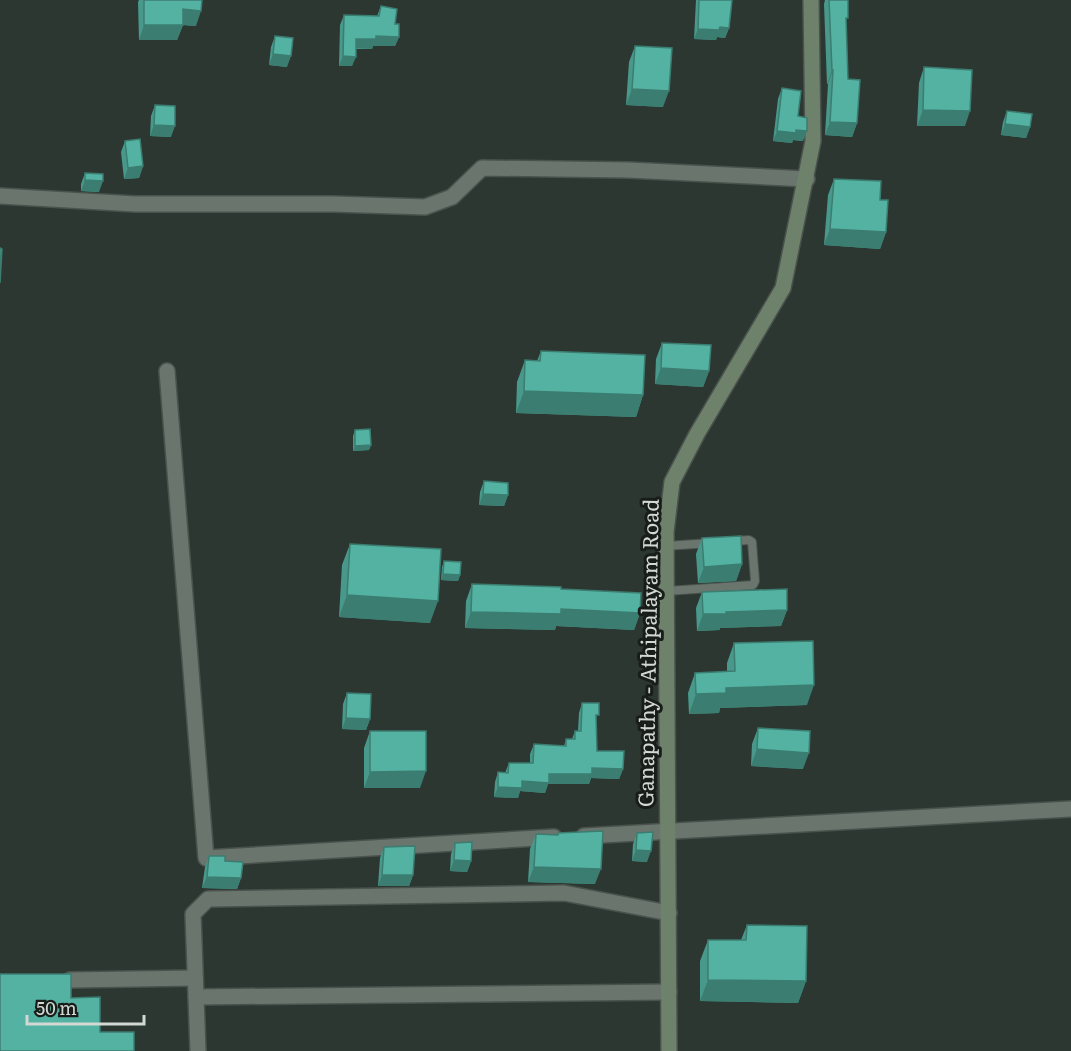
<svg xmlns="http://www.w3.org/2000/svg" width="1071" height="1051" font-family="Literata,serif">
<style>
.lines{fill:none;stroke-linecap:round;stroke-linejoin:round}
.service-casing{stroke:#4a524d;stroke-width:10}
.minor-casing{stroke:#4a524d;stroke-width:18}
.secondary-casing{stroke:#4a524d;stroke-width:18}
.service{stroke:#6a756e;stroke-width:8}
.minor{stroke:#6a756e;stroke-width:15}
.secondary{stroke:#6e826b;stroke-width:15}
.wall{fill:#48998b}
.shaded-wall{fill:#3b7d71}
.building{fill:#54b2a2;stroke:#3b7d71;stroke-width:1.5}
.labels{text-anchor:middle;stroke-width:6;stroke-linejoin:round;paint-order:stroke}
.street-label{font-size:21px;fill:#d2d8d4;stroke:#181d1a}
</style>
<rect width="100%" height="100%" fill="#2d3731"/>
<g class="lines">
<g class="service-casing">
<g id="service">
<path d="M666 546 710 543"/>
<path d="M667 591 753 585 755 581 752 542 749 540 734 541"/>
</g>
</g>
<g class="minor-casing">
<g id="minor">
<path d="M0 196 135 204H333L425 207 452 197 482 168 628 170 807 179"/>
<path d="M167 371 206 858 554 837"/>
<path d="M584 836 1071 809"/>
<path d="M70 980 195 978"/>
<path d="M196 997 669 992"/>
<path d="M198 1051 193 914 208 899 564 893 669 913"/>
</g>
</g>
<g class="secondary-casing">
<path id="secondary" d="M669 1051 666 532 672 482 697 434 783 288 813 141 811 0"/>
</g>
<use href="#service" class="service"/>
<use href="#minor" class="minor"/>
<use href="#secondary" class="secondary"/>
</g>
<g class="wall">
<path d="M139 0H144L196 26 183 25 177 40H139L138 2Z"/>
<path d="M696 0H732L729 28 725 38 717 37 716 40 694 39Z"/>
<path d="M825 0H829L846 22 848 79 857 123 852 137 825 135 828 84H827L824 4Z"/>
<path d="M381 6 395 24 399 37 395 46H373L372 49H356L352 66H339L340 25 344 15 377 16Z"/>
<path d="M275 36 287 67 269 65 271 47Z"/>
<path d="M635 46 663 107 626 105 629 62Z"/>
<path d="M924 67 965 126H917L919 83Z"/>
<path d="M782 88 798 116 803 141 793 140 792 143 773 141 778 99Z"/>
<path d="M155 105 171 137 150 136 151 116Z"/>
<path d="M1007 111 1030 127 1026 138 1001 135 1003 122Z"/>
<path d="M125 141 143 166 139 178 124 179 121 152Z"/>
<path d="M85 173 99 192 81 191V184Z"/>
<path d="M834 179 880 200 886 232 880 249 824 245 828 195Z"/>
<path d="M662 343 709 371 703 387 655 384 656 359Z"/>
<path d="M541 351 643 395 636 417 516 413 517 382 525 360 537 361Z"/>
<path d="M355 430 371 445 369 450 353 451V436Z"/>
<path d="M484 481 508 495 504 506 479 505 480 492Z"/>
<path d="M702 538 742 564 736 581 698 583 696 554Z"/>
<path d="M350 544 430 623 339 617 342 565Z"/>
<path d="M444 561 460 575 458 581 441 580 442 567Z"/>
<path d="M472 584 561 589 640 613 634 630 556 626 555 630 465 628 466 601Z"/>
<path d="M702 592 787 610 781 626 720 628V630L697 631 696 608Z"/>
<path d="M734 643 807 705 720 708 719 713 689 714 688 693 695 673 727 672V663Z"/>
<path d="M347 693 370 719 366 730 342 729 343 704Z"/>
<path d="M582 703 596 723 597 751 623 769 619 779 591 778 589 784H548L545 793 520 791 518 798 494 797 495 782 498 772 505 773 509 763H530V754L534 744 564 746 566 739H572L575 731H578L579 713Z"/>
<path d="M758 728 803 769 751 766 752 744Z"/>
<path d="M370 731 420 788H364V748Z"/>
<path d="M558 833 595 884 528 882 530 849 536 834 558 835Z"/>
<path d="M637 833 647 862 632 861 633 844Z"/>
<path d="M455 843 471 861 467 872 450 871 451 854Z"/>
<path d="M384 847 413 875 409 886H378L380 858Z"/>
<path d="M209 856 225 861 241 878 237 889 202 888 205 867Z"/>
<path d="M747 925 806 981 798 1003 700 1001V961L708 940H741Z"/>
</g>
<g class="shaded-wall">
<path d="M183 9 201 11 196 26 183 25 177 40H139L144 25Z"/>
<path d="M720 27 729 28 725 38 717 37 716 40 694 39 698 29Z"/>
<path d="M376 36 399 37 395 46H373L372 49 353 48 356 39Z"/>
<path d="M273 54 291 56 287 67 269 65Z"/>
<path d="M343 56 356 57 352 66H339Z"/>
<path d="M832 70H833L828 84H827Z"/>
<path d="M632 89 669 91 663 107 626 105Z"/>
<path d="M923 110 970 111 965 126H917Z"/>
<path d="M830 122 857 123 852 137 825 135Z"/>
<path d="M1005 124 1030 127 1026 138 1001 135Z"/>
<path d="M154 125 175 126 171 137 150 136Z"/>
<path d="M796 130 807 131 803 141 793 140 792 143 773 141 777 131Z"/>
<path d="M143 166 139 178 124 179 128 168Z"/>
<path d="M85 180 103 181 99 192 81 191Z"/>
<path d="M830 229 886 232 880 249 824 245Z"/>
<path d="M661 368 709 371 703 387 655 384Z"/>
<path d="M524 391 643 395 636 417 516 413Z"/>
<path d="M371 445 369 450 353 451 355 446Z"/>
<path d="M483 494 508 495 504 506 479 505Z"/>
<path d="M742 564 736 581 698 583 704 567Z"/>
<path d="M443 574 460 575 458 581 441 580Z"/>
<path d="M347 595 438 601 430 623 339 617Z"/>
<path d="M561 609 640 613 634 630 556 626 555 630 465 628 471 612Z"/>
<path d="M787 610 781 626 720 628V630L697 631 703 614 726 612Z"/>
<path d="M814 685 807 705 720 708 719 713 689 714 696 694 726 688Z"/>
<path d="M346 718 370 719 366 730 342 729Z"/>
<path d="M757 749 809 753 803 769 751 766Z"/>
<path d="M592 768 623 769 619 779 591 778 589 784H548L545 793 520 791 518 798 494 797 498 787 549 774Z"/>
<path d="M426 771 420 788H364L370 772Z"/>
<path d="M636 850 651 851 647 862 632 861Z"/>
<path d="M454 860 471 861 467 872 450 871Z"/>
<path d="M534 867 601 869 595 884 528 882Z"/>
<path d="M382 875H413L409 886H378Z"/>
<path d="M207 877 241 878 237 889 202 888Z"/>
<path d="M708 980 806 981 798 1003 700 1001Z"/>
</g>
<g class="building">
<path d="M144 0H202L201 11 183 9V25H144Z"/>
<path d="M699 0H732L729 28 720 27 719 30 698 29Z"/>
<path d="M829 0H848V18H846L848 79 860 80 857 123 830 122 833 70H832Z"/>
<path d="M381 6 397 9 395 24H399V37L376 36V39H356V57L343 56 344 15 379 16Z"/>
<path d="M275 36 293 38 291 56 273 54Z"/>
<path d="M635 46 672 48 669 91 632 89Z"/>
<path d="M924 67 972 70 970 111 923 110Z"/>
<path d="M782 88 801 91 798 116 807 118V131L796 130V133L777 131Z"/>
<path d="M155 105 175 106V126L154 125Z"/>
<path d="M1007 111 1032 114 1030 127 1005 124Z"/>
<path d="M140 139 143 166 128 168 125 141Z"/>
<path d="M85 173 103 174V181L85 180Z"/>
<path d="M834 179 881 181 880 200H888L886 232 830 229Z"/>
<path d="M0 248 2 249 0 283Z"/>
<path d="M662 343 711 345 709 371 661 368Z"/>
<path d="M541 351 645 355 643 395 524 391 525 360 540 361Z"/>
<path d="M370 429 371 445 355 446V430Z"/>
<path d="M484 481 508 483V495L483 494Z"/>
<path d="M741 536 742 564 704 567 702 538Z"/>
<path d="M350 544 441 549 438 601 347 595Z"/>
<path d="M444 561 461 562 460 575 443 574Z"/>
<path d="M472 584 561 587V589L641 593 640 613 561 609V614L471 612Z"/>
<path d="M787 589V610L726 612V614H703L702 592Z"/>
<path d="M813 641 814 685 726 688V693L696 694 695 673 735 671 734 643Z"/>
<path d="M347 693 371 694 370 719 346 718Z"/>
<path d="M582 703H599V715H596L597 751H624L623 769 592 768V774H549V783L522 781V788L498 787V772L508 773 509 763H533L534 744 566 746V739H575V731H581Z"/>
<path d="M758 728 810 731 809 753 757 749Z"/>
<path d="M370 731H426V771L370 772Z"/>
<path d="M603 831 601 869 534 867 536 834 558 835V833Z"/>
<path d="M653 832 651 851 636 850 637 833Z"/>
<path d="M472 842 471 861 454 860 455 843Z"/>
<path d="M415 846 413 875H382L384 847Z"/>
<path d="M209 856H225V861L243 862 241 878 207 877Z"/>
<path d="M747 925 807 926 806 981 708 980V940H746Z"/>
<path d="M0 974H71V998L100 997V1032H134V1051H0Z"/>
</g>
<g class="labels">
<g class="street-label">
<text transform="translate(649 653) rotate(-89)" y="7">Ganapathy - Athipalayam Road</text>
</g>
</g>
<path d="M27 1015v9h117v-9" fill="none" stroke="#d2d8d4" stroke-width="3"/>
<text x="36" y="1015" font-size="18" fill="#d2d8d4" stroke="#181d1a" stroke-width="4.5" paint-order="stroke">50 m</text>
</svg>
